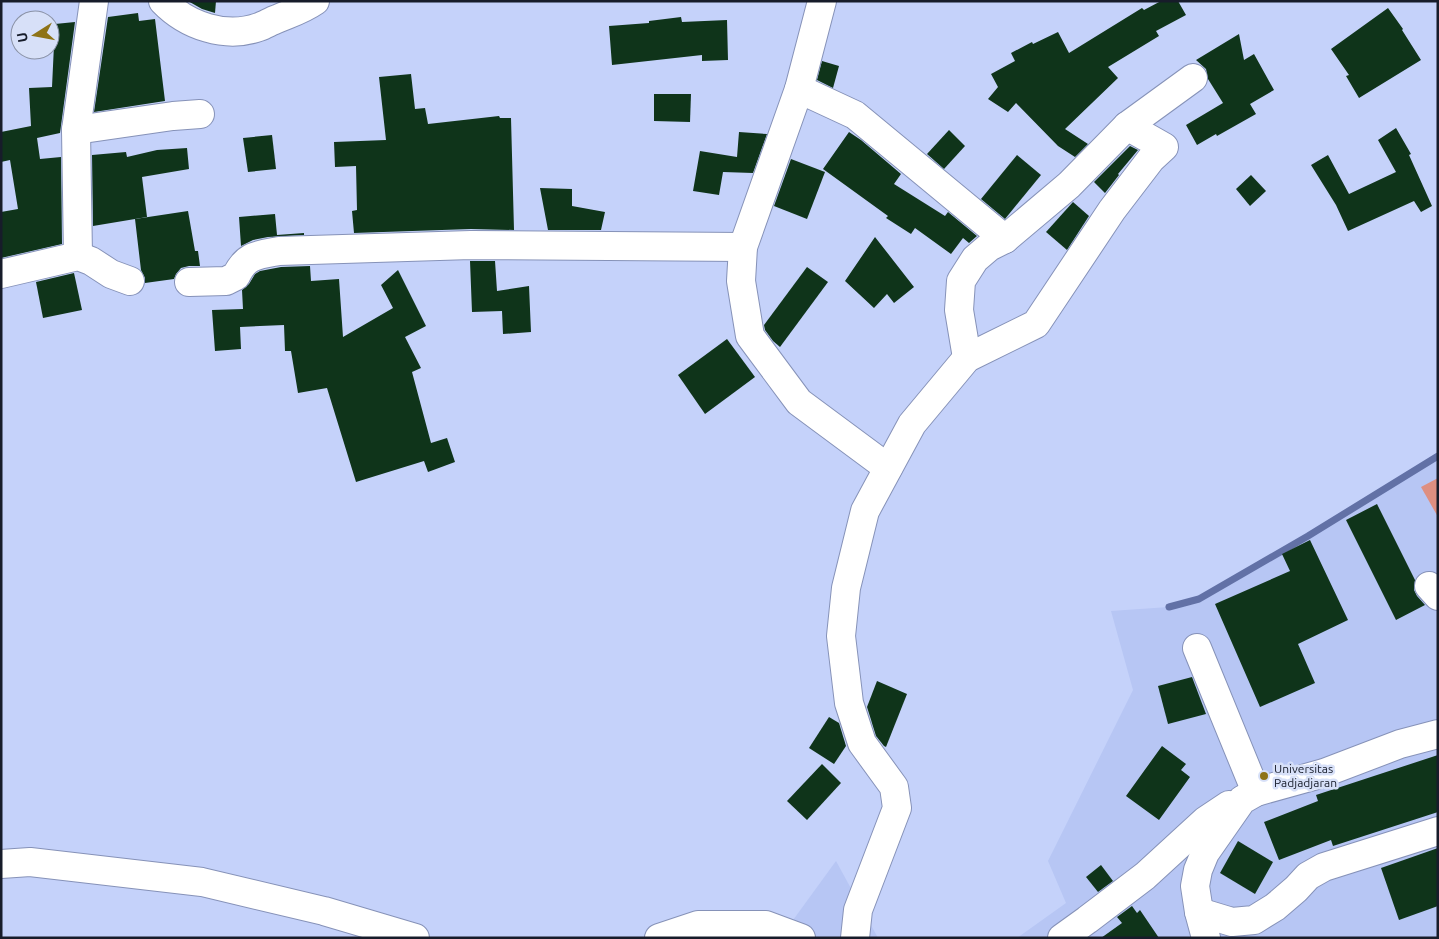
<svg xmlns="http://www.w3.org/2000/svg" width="1439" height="939" font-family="Ubuntu,sans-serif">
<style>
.built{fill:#b7c6f4}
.green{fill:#de8f81}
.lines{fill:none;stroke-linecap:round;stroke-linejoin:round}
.stream{stroke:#6271a6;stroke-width:7}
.building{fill:#0f341a}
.minor-casing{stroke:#8692b8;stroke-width:30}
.minor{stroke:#fff;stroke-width:28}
.poi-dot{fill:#8e7317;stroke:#d7e0f8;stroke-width:2}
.labels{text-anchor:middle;stroke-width:5;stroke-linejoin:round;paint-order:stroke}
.poi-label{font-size:12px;fill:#171c2a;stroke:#d7e0f8;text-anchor:start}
</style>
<rect width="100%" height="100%" fill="#c5d2fa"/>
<g class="built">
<path d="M1438 456V938H1017L1066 903 1048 861 1133 690 1111 611 1169 607 1199 599 1308 536Z"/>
<path d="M836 861 878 938H780Z"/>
</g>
<path class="green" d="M1438 478V517L1421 487Z"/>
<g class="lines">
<path class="stream" d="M1169 607 1199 599 1308 536 1438 456"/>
</g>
<g class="building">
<path d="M188 1H216L215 13 202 9Z"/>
<path d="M1161 1H1178L1186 15 1156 31 1159 36 1108 67 1118 78 1065 129 1088 144 1075 157 1058 146 1016 103 1008 112 988 99 998 87 991 74 1015 61 1011 53 1032 42 1033 44 1058 32 1069 53 1142 8 1144 10Z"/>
<path d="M1388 8 1403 29 1402 30 1421 60 1359 98 1346 76 1349 75 1331 49Z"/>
<path d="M138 13 139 21 155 19 165 101 94 112 108 17Z"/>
<path d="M681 17 682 22 727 20 728 60 702 61V55L612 65 609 26 649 23V21Z"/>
<path d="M75 22 60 133 37 138 40 159 61 157 62 244 1 258V212L18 209 10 160 1 162V132L31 126 29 88 52 87 55 24Z"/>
<path d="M1239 34 1244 60 1254 54 1274 90 1250 104 1256 114 1217 136 1216 134 1197 145 1186 125 1223 103 1208 79 1206 69 1196 60Z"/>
<path d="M822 61 839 66 833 88 817 80Z"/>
<path d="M411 74 415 109 425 108 428 124 499 116 500 118H511L514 230 471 229 354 233 352 211 357 210 356 166 335 167 334 142 386 140 379 77Z"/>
<path d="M654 94H691L690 122 654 121Z"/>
<path d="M1396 128 1411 154 1409 155 1432 206 1421 212 1414 201 1348 231 1336 205 1311 165 1328 155 1349 194 1396 172 1378 140Z"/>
<path d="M949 130 965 146 944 169 927 154Z"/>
<path d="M739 132 767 134 753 173 723 172 719 195 693 191 700 151 737 157Z"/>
<path d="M849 132 861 140 901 174 894 184 945 216 948 212 977 236 969 243 963 238 951 254 915 228 911 234 886 218 888 216 823 169Z"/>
<path d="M272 135 276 169 248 172 243 138Z"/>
<path d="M1130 146 1138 150 1118 174 1119 175 1105 193 1094 182Z"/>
<path d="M187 148 189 169 142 177 147 217 93 226 92 155 126 152 127 157 157 150Z"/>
<path d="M1017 155 1041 175 1005 219 981 199Z"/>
<path d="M791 159 825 172 807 219 774 206Z"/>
<path d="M1251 175 1266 191 1250 206 1236 189Z"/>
<path d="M540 188 572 189V206L605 212 601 230H548Z"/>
<path d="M1073 202 1089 216 1067 250 1046 232Z"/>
<path d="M188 211 195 251H198L200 266H189L181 268 176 274 174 279 145 283V278L141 270 135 219Z"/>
<path d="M275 214 277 235 304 233V235L268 237 253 240 241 246 239 217Z"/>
<path d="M875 237 914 287 894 303 887 294 874 308 845 281Z"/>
<path d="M470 261H495L497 291 529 286 531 332 503 334 502 311 472 312Z"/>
<path d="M310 266 311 281 339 279 343 337 393 308 381 285 398 270 426 326 405 337 421 368 412 372 431 443 447 438 455 462 428 472 424 461 356 482 327 388 298 393 291 351H285L284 325 240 327 241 349 215 351 212 310 243 309 242 290 249 284 255 274 260 271 281 267Z"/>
<path d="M807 267 828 282 780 347 773 341 765 330 764 325Z"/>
<path d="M74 273 82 310 43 318 36 282Z"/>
<path d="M727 339 755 377 705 414 678 375Z"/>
<path d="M1377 504 1415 580 1414 590 1417 596 1425 605 1396 620 1346 520Z"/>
<path d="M1310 540 1348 620 1298 644 1315 683 1260 707 1215 604 1290 571 1282 554Z"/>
<path d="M1192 677 1206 714 1168 724 1158 686Z"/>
<path d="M877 681 907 694 886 747 884 746 876 736 867 707Z"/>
<path d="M829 717 839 723 846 746 834 764 809 748Z"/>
<path d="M1162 746 1186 764 1181 770 1190 777 1159 820 1126 796Z"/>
<path d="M1438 755V812L1333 846 1331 840 1279 860 1264 822 1318 801 1316 795Z"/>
<path d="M822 764 841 783 807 820 787 801Z"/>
<path d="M1238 841 1273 862 1255 894 1220 873Z"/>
<path d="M1438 848V906L1399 920 1381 868Z"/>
<path d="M1101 865 1113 881 1098 892 1086 877Z"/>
<path d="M1132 906 1137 913 1140 910 1159 938H1101L1122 923 1117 917Z"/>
</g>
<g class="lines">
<g class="minor-casing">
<g id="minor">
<path d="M163 1C187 26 226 39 259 27 265 25 271 21 277 19 291 13 302 10 315 1"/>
<path d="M822 1 799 89 743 247 741 281 750 336 799 402 888 468"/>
<path d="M799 89 855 115 1005 239"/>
<path d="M76 130 173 116 200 114"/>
<path d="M78 256 76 130 94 1"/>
<path d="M1 274 78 256 91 261 111 274 130 281"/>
<path d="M189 282 226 281 236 276C246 255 257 255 279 251L471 245 743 247"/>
<path d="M967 358 959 310 961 281 975 259 989 247 1005 239 1069 185 1127 126 1193 78"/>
<path d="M1429 586 1438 596"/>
<path d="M1197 648 1256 792"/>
<path d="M1 864 30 862 202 882 324 911 415 938"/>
<path d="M1199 912 1232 922 1254 920 1275 907 1296 889 1308 876 1324 867 1438 831"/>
<path d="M659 938 698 925H766L801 938"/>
<path d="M855 938 858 910 897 808 894 787 862 743 849 703 841 636 846 588 865 511 912 424 967 358 1036 324 1112 210 1151 159 1164 147 1127 126"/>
<path d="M1062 938 1087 920 1145 876 1205 821 1229 805"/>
<path d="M1206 938 1199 912 1195 886 1198 870 1205 853 1242 800 1256 792 1324 773 1400 744 1438 734"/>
</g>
</g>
<use href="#minor" class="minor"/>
</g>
<circle class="poi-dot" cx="1264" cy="776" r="5"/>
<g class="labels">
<g class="poi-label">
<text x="1274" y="773">Universitas<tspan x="1274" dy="14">Padjadjaran</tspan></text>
</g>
</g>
<rect width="1439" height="939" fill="none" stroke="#171c2a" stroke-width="5"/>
<g transform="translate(35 35) rotate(259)"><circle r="24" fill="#d7e0f8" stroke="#8a92a6"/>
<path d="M0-4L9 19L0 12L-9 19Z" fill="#8e7317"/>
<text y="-8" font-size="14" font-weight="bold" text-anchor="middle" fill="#171c2a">U</text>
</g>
</svg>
